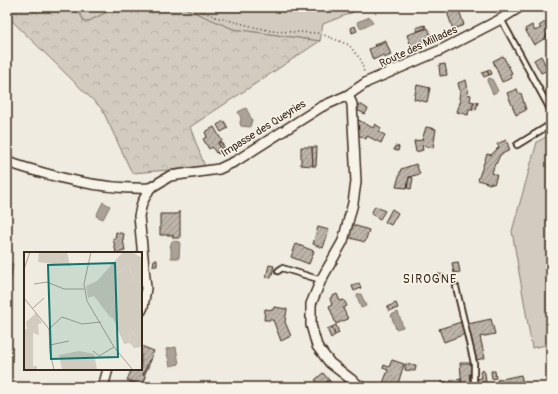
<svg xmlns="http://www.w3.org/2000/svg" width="558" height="394" font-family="Pangolin,sans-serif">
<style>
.grass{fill:#d1cbc0;stroke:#867a6f}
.forest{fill:url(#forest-crowns);stroke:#867a6f}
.water{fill:#aaa296;stroke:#7e7266}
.building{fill:url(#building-hatch);stroke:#3b2a1e}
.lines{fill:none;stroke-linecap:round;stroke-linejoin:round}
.service-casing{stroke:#3b2a1e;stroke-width:8}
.minor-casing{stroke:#3b2a1e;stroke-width:12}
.path{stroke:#3b2a1e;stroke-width:1.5;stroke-dasharray:1 3;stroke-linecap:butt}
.service{stroke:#f7f3e8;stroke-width:4.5}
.minor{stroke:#f7f3e8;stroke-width:9}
.labels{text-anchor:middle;stroke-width:3;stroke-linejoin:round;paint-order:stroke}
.street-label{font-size:11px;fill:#3b2a1e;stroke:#f7f3e8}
.neighbourhood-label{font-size:12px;letter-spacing:1px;fill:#3b2a1e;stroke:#f7f3e8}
.inset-road{fill:none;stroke:#a79e92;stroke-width:1}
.view{fill:#0f766e;fill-opacity:0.15;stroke:#0f766e;stroke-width:2}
.inset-edge{fill:none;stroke:#3b2a1e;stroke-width:2}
</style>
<defs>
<pattern id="forest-crowns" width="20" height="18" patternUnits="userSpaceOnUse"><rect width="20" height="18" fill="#d1cbc0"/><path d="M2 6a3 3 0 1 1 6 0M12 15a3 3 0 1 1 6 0" fill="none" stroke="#b4aea5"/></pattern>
<pattern id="building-hatch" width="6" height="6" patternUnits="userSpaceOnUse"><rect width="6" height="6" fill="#bdb5aa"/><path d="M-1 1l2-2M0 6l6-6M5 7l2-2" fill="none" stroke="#9b938a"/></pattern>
</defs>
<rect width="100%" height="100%" fill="#efebe0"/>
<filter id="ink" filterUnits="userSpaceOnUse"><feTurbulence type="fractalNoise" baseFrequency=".025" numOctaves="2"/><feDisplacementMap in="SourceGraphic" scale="8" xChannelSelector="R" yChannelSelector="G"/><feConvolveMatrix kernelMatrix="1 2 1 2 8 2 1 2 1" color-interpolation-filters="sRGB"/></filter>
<g filter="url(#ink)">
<g class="grass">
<path d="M76 7H117L85 23Z"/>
<path d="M182 7H366L323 24 320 41 233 29Z"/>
<path d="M551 134V344L532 348 512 231 537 142Z"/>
</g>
<g class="forest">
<path d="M7 7H76L85 23 117 7H182L233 29 320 41 190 127 205 167 132 173 102 109 7 16Z"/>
<path d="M7 263 13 264 7 302Z"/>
</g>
<g class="water">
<path d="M370 17 373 23 360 28 357 22Z"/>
<path d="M489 78 492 79 498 91 493 94 487 81Z"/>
<path d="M246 108 252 120 250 127 241 126 240 123 241 118 238 112Z"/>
<path d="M103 202 110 206 103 219 96 216Z"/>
<path d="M172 241 180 242 179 258H171V247H170Z"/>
<path d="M358 294H361L366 306 361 308 357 296Z"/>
<path d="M398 312 403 327 396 329 391 315Z"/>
<path d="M176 347 179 364 170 366 166 349Z"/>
</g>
<g class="building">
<path d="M445 7H450L451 10 447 12Z"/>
<path d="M450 7H458L464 25 453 29 447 12 451 10Z"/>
<path d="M545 22 551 32 546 35 547 37 534 45 525 29 532 25 535 31 541 28 539 26Z"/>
<path d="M425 25 426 28 418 31 416 28Z"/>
<path d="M355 26 357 31 352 33 351 28Z"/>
<path d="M428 28 432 39 411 46 407 35Z"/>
<path d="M385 40 386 42 375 47 374 45Z"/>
<path d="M386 42 391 55 384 58 383 55 373 60 369 49Z"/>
<path d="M503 56 512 73 510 74 512 78 502 82 493 61Z"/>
<path d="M541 56 548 70 541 73 534 60Z"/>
<path d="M547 63 550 68 548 70 545 64Z"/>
<path d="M445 64 447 75 440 76 439 65Z"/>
<path d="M490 69 492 74 489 75 487 70Z"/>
<path d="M487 71 489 75 484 77 482 73Z"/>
<path d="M466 80 468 90 467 94 471 95 470 101 474 102 472 109H469L468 115 457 112 461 99H459L460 91 458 83Z"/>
<path d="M417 85 430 88 427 102 414 99Z"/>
<path d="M517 89 519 94 521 93 526 110 516 115 507 93Z"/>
<path d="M474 102H478L476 110 472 109Z"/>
<path d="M360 104 368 109 365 114 357 110Z"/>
<path d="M355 118 373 128 375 124 381 128 379 132 385 135 381 143 367 136 366 139 355 133Z"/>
<path d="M224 121 228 128 221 132 217 125Z"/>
<path d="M214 127 222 141 218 143 222 149 216 153 212 147 209 149 203 139 207 137 205 132Z"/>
<path d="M426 127 436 129 433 148 422 145 423 150 416 152 414 141 422 140Z"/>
<path d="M506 140 510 150 500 155 496 164 495 163 492 173 497 175 494 184 490 183V184L478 180 487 154 491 155 499 147 497 144Z"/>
<path d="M221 142 225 149 218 154 217 152 222 149 218 143Z"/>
<path d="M395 146 399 147 398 151 394 150Z"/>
<path d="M301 147H312L313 166 301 165Z"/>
<path d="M312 147H317L316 166H313Z"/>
<path d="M416 164 420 174 409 177 407 188 396 187 401 169Z"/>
<path d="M409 177 413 178 411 189 407 188Z"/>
<path d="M375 206 385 211 380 219 371 214Z"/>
<path d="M392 209 398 213 391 225 385 222Z"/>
<path d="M178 212H180V238H173V235H160V214H178Z"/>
<path d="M350 224 369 230 365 242 347 237Z"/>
<path d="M318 227 329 230 323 248 313 244Z"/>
<path d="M116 232 124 234 123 239 125 251 116 253 113 238 115 239Z"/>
<path d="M296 244 314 251 309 264 291 257Z"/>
<path d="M154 260H157V266H153Z"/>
<path d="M458 262 460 272 454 273 452 263Z"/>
<path d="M269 265 274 266 271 278 266 277Z"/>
<path d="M438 274 445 275 444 280 437 278Z"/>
<path d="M359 283 361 288 354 291 352 286Z"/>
<path d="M337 294 340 301 344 300 347 306 343 308 348 319 336 324 329 306 332 305 330 299 331 297Z"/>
<path d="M396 303 398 308 389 311 387 307Z"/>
<path d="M274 307 287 309 285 322 291 336 281 341 273 320H264L265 309 273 310Z"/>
<path d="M491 319 495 334 480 337 485 358 476 360 468 324Z"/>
<path d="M461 322 465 334 444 342 439 329Z"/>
<path d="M336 325 339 333 335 335 332 327Z"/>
<path d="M332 327 335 335 331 338 327 329Z"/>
<path d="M141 346 154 351 143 375 146 377 142 386 127 380 131 371 129 369H141Z"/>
<path d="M149 360H151L144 376 143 375Z"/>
<path d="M392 360 404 364 397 387H384L382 386 388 370 383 368 384 365 389 367Z"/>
<path d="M460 363H472V374H469L471 387H462Z"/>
<path d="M405 364 416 365 415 371 405 370Z"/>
<path d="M483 370 485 373 486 383H475V379L482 378 480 372Z"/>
<path d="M491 371H495L496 378 492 379Z"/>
<path d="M323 373 329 380 321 387 315 380Z"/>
<path d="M521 375 524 387H498L497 380Z"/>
<path d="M461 379V387H442V381L451 383V380Z"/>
<path d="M329 380 333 384 329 387H321Z"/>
<path d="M131 381 139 385 138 387 129 386Z"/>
<rect x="475" y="383" width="11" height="4"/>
</g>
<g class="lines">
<g class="service-casing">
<g id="service">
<path d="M501 19 551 111"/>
<path d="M517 145 548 126 551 121"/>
<path d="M278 271 282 268 321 280"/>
<path d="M456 287 474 363V387"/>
</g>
</g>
<g class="minor-casing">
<g id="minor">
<path d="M348 95 352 104 356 182 353 203 343 241 321 280 311 304V325L317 346 330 363 361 387"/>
<path d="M7 162C53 177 101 190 150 188"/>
<path d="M141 311 143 307 146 288 139 216 142 203 150 188 170 176 219 169 236 161 321 107 348 95 367 82 441 50 501 19 520 7"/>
<path d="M103 387 108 369"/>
</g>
</g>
<path class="path" d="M193 7 215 17 271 31 319 33 349 45 361 60 364 72"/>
<use href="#service" class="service"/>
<use href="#minor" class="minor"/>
</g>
</g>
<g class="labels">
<g class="street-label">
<text transform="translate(418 46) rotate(-25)" y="4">Route des Millades</text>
<text transform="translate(263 128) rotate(-32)" y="4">Impasse des Queyries</text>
</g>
<g class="neighbourhood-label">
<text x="430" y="283">SIROGNE</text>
</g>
</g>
<g transform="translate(24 252)">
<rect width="118" height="118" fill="#efebe0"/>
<path d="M105 14 111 30 118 29V84L115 88 105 76 106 91 100 92 89 66 86 65 93 36 87 25ZM12 61 18 71 14 72 15 83 9 81V114H13V118H0V78L3 77 2 70ZM55 99 70 102 73 118H38L35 103Z" fill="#d1cbc0"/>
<path d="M15 0H43L46 14 14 10ZM99 0H108L118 6V29L111 30 105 14 87 25 93 36 86 65 70 44 64 46 62 34 73 29ZM105 76 114 87V83L118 84V95L110 96 106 91Z" fill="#d1cbc0"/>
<path class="inset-road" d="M67 0 60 32 63 49 90 95 109 118M0 17 6 0M10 32 23 30 40 37H60M0 46 25 77 26 100 30 118M9 56 20 46M25 77 38 65 58 72 77 70M26 93 45 89M69 99 75 104 90 95"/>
<path class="view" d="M91 11 94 105 27 107 24 13Z"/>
<rect width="118" height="118" class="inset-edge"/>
</g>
<rect width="558" height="394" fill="none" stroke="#f7f3e8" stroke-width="24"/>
<rect x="12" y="12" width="534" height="370" fill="none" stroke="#3b2a1e" stroke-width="1.5" filter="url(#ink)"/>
</svg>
